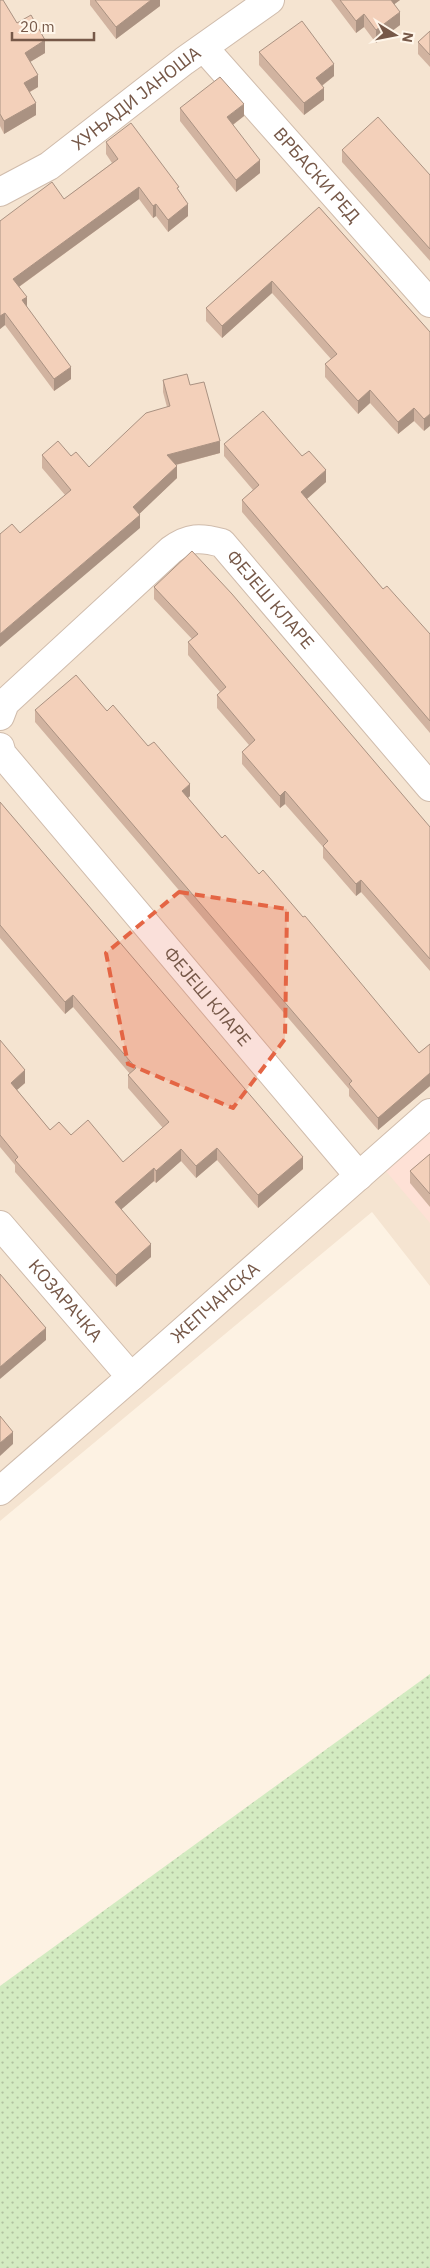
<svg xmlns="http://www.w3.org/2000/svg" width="430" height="2268" font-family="'IBM Plex Sans',sans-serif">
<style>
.residential{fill:#f5e4d1}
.commercial{fill:#fee1d6}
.grass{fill:url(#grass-dots)}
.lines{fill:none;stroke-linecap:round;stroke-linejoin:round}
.minor-casing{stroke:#d0bcac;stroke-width:30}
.minor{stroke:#fff;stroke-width:28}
.wall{fill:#d1b3a0}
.shaded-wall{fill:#aa9282}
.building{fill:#f3d0ba;stroke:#aa9282}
.marked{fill:#e46544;fill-opacity:0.2;stroke:#e46544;stroke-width:4;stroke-dasharray:10 6;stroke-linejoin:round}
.labels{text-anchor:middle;stroke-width:4;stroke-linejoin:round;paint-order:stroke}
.street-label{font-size:18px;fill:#765848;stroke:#fff6ea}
</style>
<defs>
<pattern id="grass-dots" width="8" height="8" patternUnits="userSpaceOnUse" patternTransform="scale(1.25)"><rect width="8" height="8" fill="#d3ebc1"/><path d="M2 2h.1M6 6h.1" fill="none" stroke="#b0c19f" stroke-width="1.8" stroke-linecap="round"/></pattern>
</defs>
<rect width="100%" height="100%" fill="#fdf2e3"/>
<path class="residential" d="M0 0H430V1286L372 1212 0 1521Z"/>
<path class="commercial" d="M430 1118V1223L378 1162Z"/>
<path class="grass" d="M430 1674V2268H0V1986Z"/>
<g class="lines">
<g class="minor-casing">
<g id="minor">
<path id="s1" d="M204 48 430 303"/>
<path id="s2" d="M0 192 49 166 184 61 270 0"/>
<path id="s3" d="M0 716 5 703 171 550C189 537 200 537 222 543L430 787"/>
<path id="s4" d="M0 747 2 754 359 1176"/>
<path id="s5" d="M0 1225 131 1377"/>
<path id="s6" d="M0 1491 131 1377 430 1113"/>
</g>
</g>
<use href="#minor" class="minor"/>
</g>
<g class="wall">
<path d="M0 0 17 23 45 53 30 62 38 87 30 92 36 115 4 134 0 126Z"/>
<path d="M90 0H160V6L116 39 90 5Z"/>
<path d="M331 0H400L394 4 400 25 376 43 364 27 356 33Z"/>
<path d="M430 31V67L418 54V42Z"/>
<path d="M259 52 334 76 322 86 324 100 304 115 259 65Z"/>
<path d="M180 108 244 116 233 125 260 173 236 192 180 121Z"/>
<path d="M106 142 179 192 188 216 168 232 156 216 153 218 139 199 19 287 27 307 71 379 54 391 5 325 0 329V221L64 199 112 163 106 154Z"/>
<path d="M342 150 430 175V261L342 162Z"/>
<path d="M319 207 430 332 424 431 414 421 398 434 370 403 358 414 325 377V364L331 359 272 293 222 338 206 321V308Z"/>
<path d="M163 380 190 385 220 453 176 465 177 478 139 514 140 528 20 533 65 495 42 468V455L71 456 89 467 167 407 163 392Z"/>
<path d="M224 444 326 482 307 499 383 589 430 634V733L242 512V500L253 490 224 456Z"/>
<path d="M154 587 430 827V971L361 892 356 896 323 858V847L285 804 280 808 242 764V752L249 745 217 708V695L220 692 188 655V642L192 639 154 599Z"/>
<path d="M35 710 107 711 190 796 188 798 222 838 259 874 419 1053 430 1044V1086L378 1130 349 1096V1089L35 722Z"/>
<path d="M0 802 303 1169 258 1208 217 1160 196 1178 181 1161 156 1183 154 1181 121 1209 151 1257 116 1287 15 1172V1165L0 1147V1040L25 1083 17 1090 50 1130 71 1135 123 1162 163 1128 128 1088V1075L130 1074 73 1007 65 1014 0 938Z"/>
<path d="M430 1154V1207L410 1183V1171Z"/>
</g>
<g class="shaded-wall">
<path d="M151 0H160V6L116 39V27Z"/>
<path d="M388 0H400L388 9Z"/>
<path d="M400 12V25L376 43V30Z"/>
<path d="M364 14V27L356 33V21Z"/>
<path d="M45 40V53L25 65V53Z"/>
<path d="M334 64V76L316 90V78Z"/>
<path d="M38 75V87L24 95V83Z"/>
<path d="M324 88V100L304 115V103Z"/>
<path d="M36 103V115L4 134V121Z"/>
<path d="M244 104V116L227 129V117Z"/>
<path d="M260 160V173L236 192V180Z"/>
<path d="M139 187V199L13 291V279Z"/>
<path d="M156 204V216L153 218V206Z"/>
<path d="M188 204V216L168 232V220Z"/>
<path d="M272 281V293L222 338V326Z"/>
<path d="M27 297V309L22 300Z"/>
<path d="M5 313V325L0 329V316Z"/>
<path d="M71 367V379L54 391V379Z"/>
<path d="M370 390V403L358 414V401Z"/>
<path d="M414 408V421L398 434V422Z"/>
<path d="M430 414V426L424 431V419Z"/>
<path d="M220 441V453L167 467V455Z"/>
<path d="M177 466V478L133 520V507Z"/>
<path d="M326 470V482L301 504V492Z"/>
<path d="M140 515V528L0 647V634Z"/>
<path d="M190 784V796L182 803V791Z"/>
<path d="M285 791V804L280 808V796Z"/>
<path d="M361 880V892L356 896V884Z"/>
<path d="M73 995V1007L65 1014V1002Z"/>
<path d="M25 1070V1083L11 1095V1083Z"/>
<path d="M430 1073V1086L378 1130V1118Z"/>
<path d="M217 1148V1160L196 1178V1166Z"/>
<path d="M181 1149V1161L156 1183V1171Z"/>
<path d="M303 1157V1169L258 1208V1195Z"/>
<path d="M154 1168V1181L115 1215V1202Z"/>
<path d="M151 1244V1257L116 1287V1275Z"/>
<path d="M46 1328V1340L0 1379V1367Z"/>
<path d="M13 1432V1444L0 1456V1443Z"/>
</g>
<g class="building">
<path d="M0 0H3L17 23 31 15 45 40 25 53 38 75 24 83 36 103 4 121 0 114Z"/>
<path d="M95 0H151L116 27Z"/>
<path d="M340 0H391L400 12 376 30 364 14 356 21Z"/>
<path d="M302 21 334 64 316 78 324 88 304 103 259 52Z"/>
<path d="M430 31V55L418 42Z"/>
<path d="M220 77 244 104 227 117 260 160 236 180 180 108Z"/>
<path d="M378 117 430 175V249L342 150Z"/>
<path d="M131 123 179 187 177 188 188 204 168 220 156 204 153 206 139 187 13 279 27 297 22 300 71 367 54 379 5 313 0 316V221L52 182 64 199 118 159 106 142Z"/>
<path d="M319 207 430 332V414L424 419 414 408 398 422 370 390 358 401 325 364 337 354 272 281 222 326 206 308Z"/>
<path d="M187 374 190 385 204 382 220 441 167 455 177 466 133 507 140 515 0 634V534L12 524 20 533 71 490 42 455 58 441 71 456 76 452 89 467 146 413 170 406 163 380Z"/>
<path d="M263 411 302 456 309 451 326 470 301 492 383 589 387 586 430 634V721L242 500 259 485 224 444Z"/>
<path d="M192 551 232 594 430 827V959L361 880 356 884 323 846 328 841 285 791 280 796 242 752 255 740 217 695 226 687 188 642 198 634 154 587Z"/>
<path d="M76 675 107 711 113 705 148 746 154 742 190 784 182 791 222 838 225 835 259 874 263 870 303 917 305 916 419 1053 430 1044V1073L378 1118 349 1084 352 1081 35 710Z"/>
<path d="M0 802 303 1157 258 1195 217 1148 196 1166 181 1149 156 1171 154 1168 115 1202 151 1244 116 1275 15 1160 18 1157 0 1135V1040L25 1070 11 1083 50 1130 59 1122 71 1135 88 1120 123 1162 169 1122 128 1075 136 1068 73 995 65 1002 0 925Z"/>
<path d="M430 1154V1194L410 1171Z"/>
<path d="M0 1274 46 1328 0 1367Z"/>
<path d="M0 1416 13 1432 0 1443Z"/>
</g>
<path class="marked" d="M179 892 287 909 285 1039 233 1108 128 1064 106 953Z"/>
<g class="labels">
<g class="street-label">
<text dy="6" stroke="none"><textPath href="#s2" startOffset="166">ХУЊАДИ ЈАНОША</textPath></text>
<text dy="6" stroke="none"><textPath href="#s1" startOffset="170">ВРБАСКИ РЕД</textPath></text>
<text dy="6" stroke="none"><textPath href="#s3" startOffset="368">ФЕЈЕШ КЛАРЕ</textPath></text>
<text dy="6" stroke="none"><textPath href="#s4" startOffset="325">ФЕЈЕШ КЛАРЕ</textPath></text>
<text dy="6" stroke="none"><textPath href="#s5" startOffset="100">КОЗАРАЧКА</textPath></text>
<text dy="6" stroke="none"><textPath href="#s6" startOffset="286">ЖЕПЧАНСКА</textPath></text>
</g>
</g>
<g transform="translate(395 35) rotate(100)" stroke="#fff6ea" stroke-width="4" paint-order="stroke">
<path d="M0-4L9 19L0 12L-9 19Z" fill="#765848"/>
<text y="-8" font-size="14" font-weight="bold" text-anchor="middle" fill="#765848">N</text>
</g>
<path d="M12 32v8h82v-8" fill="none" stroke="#765848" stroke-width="2.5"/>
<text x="20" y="32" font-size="15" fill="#765848" stroke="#fff6ea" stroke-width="4" paint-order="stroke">20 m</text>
</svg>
